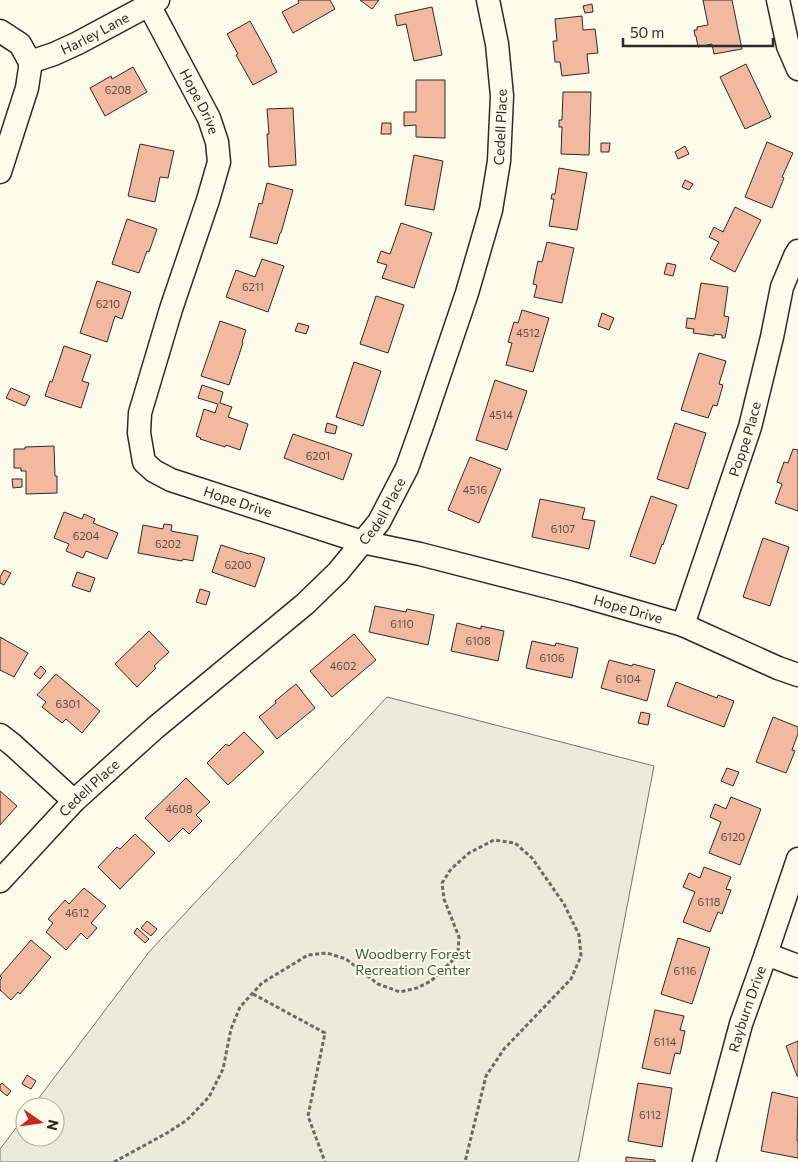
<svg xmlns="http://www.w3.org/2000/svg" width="798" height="1162" font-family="Commissioner,sans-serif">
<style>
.green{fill:#ecebdb;stroke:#74746e}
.building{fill:#f2b8a0;stroke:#2b2b2b}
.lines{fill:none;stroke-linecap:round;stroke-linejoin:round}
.minor-casing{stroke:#2b2b2b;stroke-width:25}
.path{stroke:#6a6964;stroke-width:3;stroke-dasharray:4 2.5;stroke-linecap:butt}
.minor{stroke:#fdfbea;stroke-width:22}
.labels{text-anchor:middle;stroke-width:4;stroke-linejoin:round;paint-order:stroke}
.number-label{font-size:11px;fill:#5d4e48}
.street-label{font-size:14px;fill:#2b2b2b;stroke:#fdfbea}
.park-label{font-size:14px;fill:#34623c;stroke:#fdfbea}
</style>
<rect width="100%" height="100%" fill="#fdfbea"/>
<path class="green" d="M387 697 654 766 578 1162H0V1149L25 1116V1137H55V1107H32L149 952Z"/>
<g class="building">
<path d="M298 0H330L335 9 293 33 282 12 299 3Z"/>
<path d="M360 0H379L372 9Z"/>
<path d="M703 0H732L742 49 714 54 712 44 698 47 696 36H695L694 30H697V27L708 25Z"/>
<path d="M592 4 593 12 585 13 583 6Z"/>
<path d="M432 7 442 55 414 61 406 24 397 26 395 15Z"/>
<path d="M582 16 583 30 595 29 598 53 587 54 589 73 562 76 560 62H555L553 41H557L555 19Z"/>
<path d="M250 21 272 61H271L277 72 253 85 236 55 238 54 227 34Z"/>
<path d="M746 64 771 117 745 129 720 77Z"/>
<path d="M133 67 147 92 105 116 90 88 111 76 112 79Z"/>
<path d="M416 80H445V138L416 137V125L404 126V112H416Z"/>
<path d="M563 92H591L589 155 561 154 562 127H559V120H562Z"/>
<path d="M293 108 296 165 269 167 267 134H269L267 109Z"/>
<path d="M382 123H391V134H381Z"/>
<path d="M767 142 793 153 782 177 784 178 772 208 745 197Z"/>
<path d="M601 143H610L609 152H601Z"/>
<path d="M140 144 174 151 168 178 160 177 155 202 128 196Z"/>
<path d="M685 146 689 154 678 159 675 152Z"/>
<path d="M414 155 443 161 434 210 405 205Z"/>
<path d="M559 168 587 173 577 230 549 226 554 199H551L552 194H555Z"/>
<path d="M685 180 693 184 689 190 682 187Z"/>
<path d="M267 183 293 190 281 233H280L277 244 250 237 259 203 262 204Z"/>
<path d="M735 207 761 220 735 272 710 259 719 242 709 237 714 227 723 232Z"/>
<path d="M127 219 157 229 149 252 147 251 139 273 112 264Z"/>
<path d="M401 223 432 233 414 288 382 278 387 265 377 262 381 251 390 254Z"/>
<path d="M547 242 574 248 562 303 534 297 537 285 533 284 538 261 542 262Z"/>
<path d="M262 259 284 266 268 312 226 297 236 270 255 277Z"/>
<path d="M667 263 676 265 673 276 664 274Z"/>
<path d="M97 281 131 292 122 319 115 316 107 342 80 333Z"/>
<path d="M701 283 728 287 724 316 729 317 725 338H722V335L714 334V336L693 333 694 329 686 328 687 318 695 319Z"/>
<path d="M376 296 404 305 388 353 360 344Z"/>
<path d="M522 310 549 318 533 372 506 365 512 343 508 342 514 322 518 323Z"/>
<path d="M602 313 614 318 609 330 598 326Z"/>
<path d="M220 321 246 330 242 342 243 343 229 385 201 376Z"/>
<path d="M298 323 309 326 306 334 295 331Z"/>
<path d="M64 346 91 355 82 381 89 383 81 408 45 396 50 381 52 382Z"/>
<path d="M699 353 726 361 719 384 723 385 717 406 713 405 708 418 681 410Z"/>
<path d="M354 362 381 371 363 426 336 417Z"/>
<path d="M495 380 527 391 507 450 476 440Z"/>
<path d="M202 385 223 392 220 403 232 407 228 417 248 424 240 450 226 445 225 447 200 439 201 438 196 436 204 409 215 413 218 404 198 398Z"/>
<path d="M11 388 30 396 25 406 6 398Z"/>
<path d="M327 423 337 426 335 434 325 432Z"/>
<path d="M675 423 706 433 688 489 657 479Z"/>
<path d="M293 434 352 454 343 480 284 458Z"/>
<path d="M54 446 55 476H57V493L26 494V471H21V468H14V449H25V447Z"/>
<path d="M793 449 798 450V511L775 503 782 484 777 482 784 462 788 463Z"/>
<path d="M470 457 501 469 479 523 448 510Z"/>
<path d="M12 479H22V487L13 488Z"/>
<path d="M651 496 677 505 663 545 662 544 655 564 630 556Z"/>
<path d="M540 499 585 508 582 519 595 521 589 549 532 537Z"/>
<path d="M64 512 82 519 84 514 95 519 93 523 118 533 107 559 86 551 83 558 66 551 69 544 54 538Z"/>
<path d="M164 524 172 525 171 531 198 536 193 561 183 559 182 561 138 553 143 525 163 529Z"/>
<path d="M763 538 789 547 770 606 743 597Z"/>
<path d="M221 545 249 554 250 553 265 558 255 587 212 572Z"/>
<path d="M4 570 11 573 4 585 0 583V577Z"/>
<path d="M77 572 95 578 90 592 72 586Z"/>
<path d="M200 589 210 592 206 605 196 602Z"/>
<path d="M375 606 406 612 407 609 434 615 428 645 369 632Z"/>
<path d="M457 623 481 629V626L504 631 498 661 451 651Z"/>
<path d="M149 631 169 652 154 666 156 668 137 687 115 664Z"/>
<path d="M354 634 376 660 332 697 310 671Z"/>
<path d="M0 637 28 653 14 677 0 670Z"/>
<path d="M532 641 555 646 556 643 578 648 572 678 526 668Z"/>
<path d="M609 660 632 666 633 664 655 670 647 701 601 688Z"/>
<path d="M41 666 46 671 40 679 34 674Z"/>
<path d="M56 674 100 711 82 733 66 719 62 723 42 707 46 702 37 695Z"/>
<path d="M676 682 717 698 718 695 734 701 724 727 667 706Z"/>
<path d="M296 684 315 708 277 739 259 717 276 703 275 701Z"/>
<path d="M641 712 650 714 648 725 638 723Z"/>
<path d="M773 717 798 727V734L792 750 795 751 786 773 756 762Z"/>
<path d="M244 732 264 752 228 785 207 763 226 744 229 746Z"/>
<path d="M727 768 739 772 733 786 721 781Z"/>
<path d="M186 778 210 802 196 815 202 821 189 834 183 828 169 842 145 818Z"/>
<path d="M0 791 17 806 0 825Z"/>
<path d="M731 797 761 809 740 865 709 853 721 822 710 817 715 804 726 809Z"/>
<path d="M135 834 155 853 120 889 98 867 117 847 120 849Z"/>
<path d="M704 867 731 877 726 889 731 890 722 914 718 912 710 932 683 922 695 892 683 887 689 873 700 878Z"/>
<path d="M84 888 106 906 91 923 97 928 87 939 81 933 66 950 46 932 53 923 48 919 65 900 69 904Z"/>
<path d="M147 921 157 929 151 936 141 928Z"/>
<path d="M137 928 149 939 145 943 134 933Z"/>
<path d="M678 938 710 948 692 1004 661 994Z"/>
<path d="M31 940 51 957 20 994 18 992 11 1000 0 990V980L2 978 0 976Z"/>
<path d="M655 1010 684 1016 680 1030 685 1031 680 1054 675 1053 670 1074 642 1068Z"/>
<path d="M798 1041V1076H797L786 1046Z"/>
<path d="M27 1075 36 1081 31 1089 22 1084Z"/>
<path d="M2 1083 11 1091 7 1096 0 1090V1085Z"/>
<path d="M638 1083 672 1088 662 1147 628 1141Z"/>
<path d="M772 1092 798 1098 797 1141H798V1158L761 1151Z"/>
<path d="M626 1157 655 1160V1162H626Z"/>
</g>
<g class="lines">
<g class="minor-casing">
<g id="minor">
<path d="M778 0 788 46 798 69"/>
<path id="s1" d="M149 5 209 118 217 142 219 162 208 200 171 309 140 413 139 433 144 462 154 471 171 480 362 542 420 554 572 593 683 625 778 668 798 675"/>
<path d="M0 31 20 44 30 62V68L27 88 0 172"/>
<path id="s2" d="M30 62 54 54 78 43 158 0"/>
<path id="s3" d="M683 625 750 427 772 337 782 287 795 256 798 251"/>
<path d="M0 735 13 745 74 801"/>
<path id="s4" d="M0 881 74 801 155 728 305 604 338 572 379 522 407 468 423 423 467 293 491 210 499 161 502 96 497 44 488 0"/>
<path d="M766 954 798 966"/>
<path id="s5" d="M704 1162 741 1024 766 954 798 859"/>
</g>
</g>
<g class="path">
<path d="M253 994 325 1033 308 1116 325 1162"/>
<path d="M114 1162 167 1133 187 1120 209 1097 223 1069 231 1029 240 1007 262 983 308 955 327 953 346 959 378 984 400 992 417 988 431 981 453 960 458 952 459 937 444 899 442 883 451 869 469 853 494 840 515 843 532 858 564 904 579 935 581 956 571 979 504 1049 486 1076 465 1162"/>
</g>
<use href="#minor" class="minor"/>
</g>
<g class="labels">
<g class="number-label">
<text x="118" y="94">6208</text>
<text x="253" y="291">6211</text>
<text x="108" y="308">6210</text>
<text x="528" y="337">4512</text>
<text x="501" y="419">4514</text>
<text x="318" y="460">6201</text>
<text x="475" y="494">4516</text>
<text x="563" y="533">6107</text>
<text x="86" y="540">6204</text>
<text x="168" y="548">6202</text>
<text x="238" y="569">6200</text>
<text x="402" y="628">6110</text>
<text x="478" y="645">6108</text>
<text x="552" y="662">6106</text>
<text x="343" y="670">4602</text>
<text x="628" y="683">6104</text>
<text x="68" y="708">6301</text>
<text x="179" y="813">4608</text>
<text x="733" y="841">6120</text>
<text x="709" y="906">6118</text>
<text x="77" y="917">4612</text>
<text x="685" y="975">6116</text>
<text x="665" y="1046">6114</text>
<text x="650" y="1119">6112</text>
</g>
<g class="street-label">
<text dy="5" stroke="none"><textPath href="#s2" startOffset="71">Harley Lane</textPath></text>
<text dy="5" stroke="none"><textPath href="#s1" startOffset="109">Hope Drive</textPath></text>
<text dy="5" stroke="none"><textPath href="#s4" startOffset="939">Cedell Place</textPath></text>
<text dy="5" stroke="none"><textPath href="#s3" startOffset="196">Poppe Place</textPath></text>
<text dy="5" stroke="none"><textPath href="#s1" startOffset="589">Hope Drive</textPath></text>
<text dy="5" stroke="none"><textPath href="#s4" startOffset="534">Cedell Place</textPath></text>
<text dy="5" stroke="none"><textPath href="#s1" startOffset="994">Hope Drive</textPath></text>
<text dy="5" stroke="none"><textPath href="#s4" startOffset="129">Cedell Place</textPath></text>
<text dy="5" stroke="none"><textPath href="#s5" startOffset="159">Rayburn Drive</textPath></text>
</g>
<g class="park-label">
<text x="413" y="959">Woodberry Forest<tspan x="413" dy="16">Recreation Center</tspan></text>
</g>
</g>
<g transform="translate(40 1122) rotate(103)"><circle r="24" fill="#fdfbea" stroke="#a9a89e"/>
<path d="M0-4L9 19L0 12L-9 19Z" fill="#c62828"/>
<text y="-8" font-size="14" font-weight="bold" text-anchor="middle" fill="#2b2b2b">N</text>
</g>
<path d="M623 38v8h150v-8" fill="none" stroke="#2b2b2b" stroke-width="2.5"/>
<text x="630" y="38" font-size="15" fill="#2b2b2b" stroke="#fdfbea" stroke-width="4" paint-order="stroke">50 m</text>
</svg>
